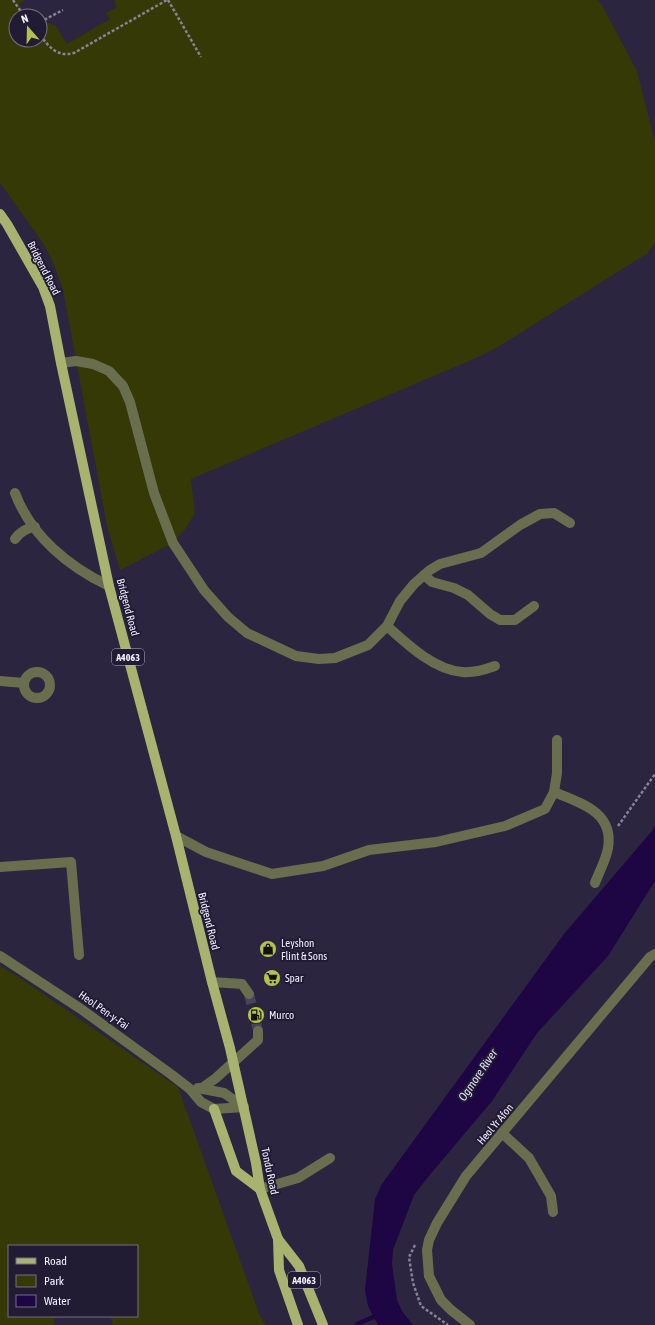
<svg xmlns="http://www.w3.org/2000/svg" width="655" height="1325" font-family="'Asap Condensed',sans-serif">
<style>
.green{fill:#343905}
.water{fill:#1e0543}
.lines{fill:none;stroke-linecap:round;stroke-linejoin:round}
.stream{stroke:#1e0543;stroke-width:4.5}
.minor-tunnel{stroke:#49435c;stroke-width:10;stroke-dasharray:10 5;stroke-linecap:butt}
.path{stroke:#878298;stroke-width:2.5;stroke-dasharray:3 2;stroke-linecap:butt}
.minor{stroke:#696e4f;stroke-width:10}
.major{stroke:#a8b370;stroke-width:10}
.labels{text-anchor:middle;stroke-width:4;stroke-linejoin:round;paint-order:stroke}
.shield{fill:#211b34;stroke:#b2aec1;stroke-width:1}
.shield-label{font-size:10px;font-weight:bold;fill:#f0edfe}
.street-label{font-size:11px;fill:#f0edfe;stroke:#211b34}
.poi-label{font-size:11px;fill:#f0edfe;stroke:#211b34;text-anchor:start}
.water-label{font-size:12px;font-style:italic;fill:#e3e0f4;stroke:#211b34}
</style>
<rect width="100%" height="100%" fill="#2b253f"/>
<g class="green">
<path d="M0 0H25L19 4 24 12 30 8 35 16H16V40H40V20L56 26 67 44 110 19 106 13 117 7 114 0H597L602 5 637 71 655 142V242L648 253 498 347 476 358 191 479 195 513 186 528 173 543 120 570 107 526 63 290 52 260 43 243 0 183Z"/>
<path d="M0 966 23 980 178 1087 260 1316 266 1325H113L110 1316H137V1246H9V1316H63L53 1319 55 1325H0Z"/>
</g>
<path class="water" d="M655 825V881L608 956 537 1033 492 1101 428 1177 414 1195 393 1250 392 1264 397 1300 402 1311 413 1325H378L368 1306 365 1290 375 1199 382 1184 564 934 652 831Z"/>
<g class="lines">
<path class="stream" d="M357 1324 378 1315"/>
<path class="minor-tunnel" d="M249 994 258 1031"/>
<g class="path">
<path d="M13 0 24 16"/>
<path d="M168 0 201 57"/>
<path d="M40 22 63 10"/>
<path d="M40 35C50 48 57 57 74 53L167 0"/>
<path d="M618 826 655 774"/>
<path d="M415 1245 409 1257 413 1283 421 1306 448 1325"/>
</g>
<g class="minor">
<path d="M61 363 76 361 93 364 109 371 123 386 130 402 154 493 173 543 204 590 228 617 247 633 296 656 319 659 335 658 368 645 387 626 400 601 414 584 430 570 440 564 481 553 520 525 540 514 554 513 570 523"/>
<path d="M15 493C31 536 69 567 109 586"/>
<path d="M15 539C20 532 26 528 35 527"/>
<path d="M424 575 432 582 454 588 468 595 490 614 500 620H515L534 606"/>
<path d="M387 626C407 644 434 670 462 672 473 673 484 670 495 666"/>
<circle cx="37" cy="685" r="13"/>
<path d="M0 681 24 683"/>
<path d="M554 792C581 803 614 812 608 848 606 860 599 872 595 883"/>
<path d="M176 836 206 852 272 874 323 866 369 850 436 842 505 826 545 809 554 792 557 773V740"/>
<path d="M0 867 71 862 79 955"/>
<path d="M0 956 81 1009 172 1075 190 1089 201 1102 214 1109 244 1107"/>
<path d="M212 982 242 984 249 994"/>
<path d="M198 1088 224 1093 244 1107"/>
<path d="M202 1088 216 1078 258 1040V1031"/>
<path d="M502 1133 529 1158 551 1196 553 1212"/>
<path d="M260 1189 298 1178 330 1158"/>
<path d="M470 1325 451 1310 441 1300 429 1276 427 1250 429 1240 437 1223 466 1176 650 957 655 954"/>
</g>
<g class="major">
<path d="M0 214 7 224 43 287 50 306 61 363 109 586 176 836 212 982 230 1048 256 1163 260 1189 278 1239 299 1266 323 1325"/>
<path d="M214 1109 236 1171 260 1189"/>
<path d="M278 1239 279 1270 298 1325"/>
</g>
</g>
<defs>
<g id="shop-disc" transform="scale(0.9)"><circle r="9.5" fill="#b3c24b" stroke="#211b34"/><path d="M-5-2.5h2.3a2.7 3.5 0 0 1 5.4 0H5L5.5 6h-11ZM-1.5-2.5h3a1.5 2.3 0 0 0-3 0Z" fill="#111"/></g>
<g id="supermarket-disc" transform="scale(0.9)"><circle r="9.5" fill="#b3c24b" stroke="#211b34"/><path d="M-6-5.5h2.5l.6 2H6L4.5 2H-2.5L-4.4-4H-6ZM-1.5 3.2a1.3 1.3 0 1 0 .1 0ZM3 3.2a1.3 1.3 0 1 0 .1 0Z" fill="#111"/></g>
<g id="fuel-disc" transform="scale(0.9)"><circle r="9.5" fill="#b3c24b" stroke="#211b34"/><path d="M-5.5-6h7V0h2V4h1.3V-2.5L3-4.5l.8-.8L6-3V5H2.5V1h-1V6h-7ZM-4.2-4.7v3.2H.2V-4.7Z" fill="#111"/></g>
</defs>
<g fill-rule="evenodd">
<use href="#shop-disc" x="268" y="949"/>
<use href="#supermarket-disc" x="272" y="978"/>
<use href="#fuel-disc" x="256" y="1015"/>
</g>
<g class="labels">
<g class="shield">
<rect x="112" y="649" width="32" height="16" rx="3"/>
<rect x="288" y="1272" width="32" height="16" rx="3"/>
</g>
<g class="shield-label">
<text x="128" y="661">A4063</text>
<text x="304" y="1284">A4063</text>
</g>
<g class="street-label">
<text transform="translate(44 268) rotate(63)" y="4">Bridgend Road</text>
<text transform="translate(128 607) rotate(75)" y="4">Bridgend Road</text>
<text transform="translate(209 921) rotate(76)" y="4">Bridgend Road</text>
<text transform="translate(104 1010) rotate(35)" y="4">Heol Pen-y-Fai</text>
<text transform="translate(495 1124) rotate(-50)" y="4">Heol Yr Afon</text>
<text transform="translate(270 1171) rotate(78)" y="4">Tondu Road</text>
</g>
<g class="poi-label">
<text x="281" y="947">Leyshon<tspan x="281" dy="13">Flint &amp; Sons</tspan></text>
<text x="285" y="982">Spar</text>
<text x="269" y="1019">Murco</text>
</g>
<g class="water-label">
<text transform="translate(478 1075) rotate(-56)" y="4">Ogmore River</text>
</g>
</g>
<rect x="8" y="1245" width="130" height="72" fill="#211b34" stroke="#746f85"/>
<rect x="16" y="1258" width="20" height="6" fill="#a8b370" stroke="#746f85"/>
<text x="44" y="1265" font-size="12" fill="#f0edfe">Road</text>
<rect x="16" y="1275" width="20" height="12" fill="#343905" stroke="#746f85"/>
<text x="44" y="1285" font-size="12" fill="#f0edfe">Park</text>
<rect x="16" y="1295" width="20" height="12" fill="#1e0543" stroke="#746f85"/>
<text x="44" y="1305" font-size="12" fill="#f0edfe">Water</text>
<g transform="translate(28 28) rotate(340)"><circle r="19" fill="#211b34" stroke="#746f85"/>
<path d="M0-3L7 15L0 10L-7 15Z" fill="#b3c24b"/>
<text y="-6" font-size="11" font-weight="bold" text-anchor="middle" fill="#f0edfe">N</text>
</g>
</svg>
